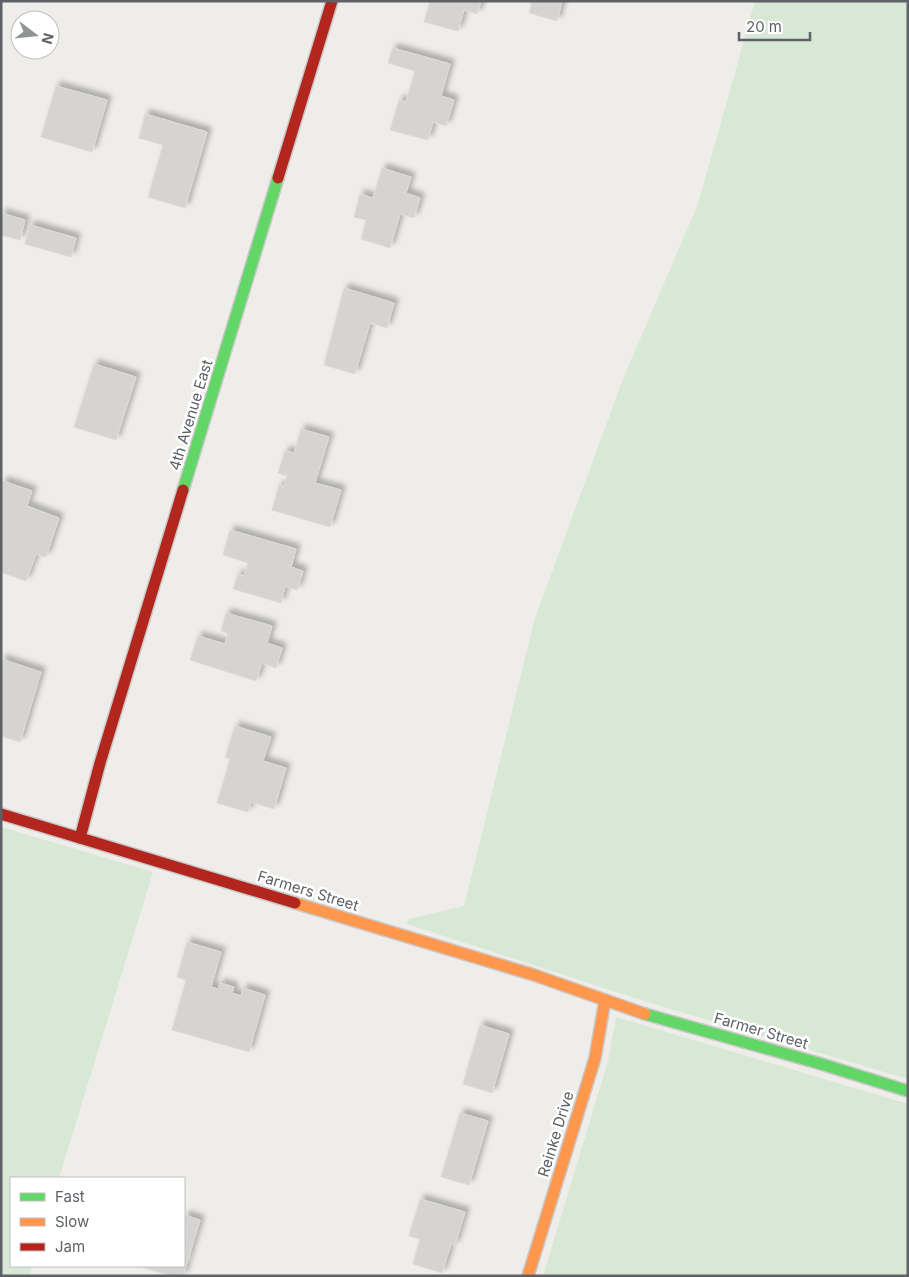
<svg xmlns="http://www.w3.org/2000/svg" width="909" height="1277" font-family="Inter,sans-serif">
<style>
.green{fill:#d7e9d5}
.building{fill:#d5d4d2;stroke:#dddbd8;filter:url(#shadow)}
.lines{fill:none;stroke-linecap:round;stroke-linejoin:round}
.fast-casing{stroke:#c9c9c9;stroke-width:14}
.slow-casing{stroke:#c9c9c9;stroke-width:14}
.jam-casing{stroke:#c9c9c9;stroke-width:14}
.fast{stroke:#63d668;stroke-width:11}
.slow{stroke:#ff974d;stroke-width:11}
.jam{stroke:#b3261e;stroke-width:11}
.labels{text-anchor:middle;stroke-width:5;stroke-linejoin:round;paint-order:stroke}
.street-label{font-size:15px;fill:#5e6266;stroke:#fff}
</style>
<defs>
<filter id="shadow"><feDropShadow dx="4.5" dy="-4.5" stdDeviation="2.5" flood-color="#0004"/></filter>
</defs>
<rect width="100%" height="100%" fill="#eeede9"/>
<g class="green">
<path d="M755 1H908V1079L647 1002 407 924 409 919 464 906 535 618 623 379 698 204Z"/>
<path d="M1 827 153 872 59 1178H11V1266H32L29 1276H1Z"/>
<path d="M616 1017 908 1104V1276H543L608 1061Z"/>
</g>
<g class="building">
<path d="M430 1H481L477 14 464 10 458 31 424 22Z"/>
<path d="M532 1H562L557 21 529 13Z"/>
<path d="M393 48 450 64 441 96 454 100 446 126 433 122 428 140 390 130 399 100 406 102 415 71 388 63Z"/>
<path d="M56 86 107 100 92 152 41 137Z"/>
<path d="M145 114 207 132 185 208 148 197 163 145 139 138Z"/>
<path d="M382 168 411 177 406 193 420 198 414 218 400 214 390 248 361 239 366 220 354 217 360 194 373 198Z"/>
<path d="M1 213 25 220 20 240 1 235Z"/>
<path d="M30 225 76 238 71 257 25 244Z"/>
<path d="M344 288 394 303 387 328 370 323 355 374 324 365Z"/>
<path d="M94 364 136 377 116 440 74 427Z"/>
<path d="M301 429 329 437 315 483 341 490 330 527 272 510 279 485 284 487 287 476 278 473 285 451 294 453Z"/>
<path d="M3 481 32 491 27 506 59 518 46 557 36 554 26 581 1 572V487Z"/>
<path d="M230 530 296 549 291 567 303 571 297 590 285 586 281 603 233 589 238 574 244 576 248 563 223 555Z"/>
<path d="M226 613 272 626 267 643 282 648 276 668 262 663 256 681 190 660 198 636 225 644 228 633 221 631Z"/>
<path d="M1 659 41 672 20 742 1 736Z"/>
<path d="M235 726 271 737 263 761 286 768 274 809 251 802 248 812 217 803 230 759 225 757Z"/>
<path d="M187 942 221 952 211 987 218 989 220 983 234 987 232 993 241 996 243 988 265 995 249 1052 172 1030 186 980 177 977Z"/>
<path d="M480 1025 509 1034 492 1093 463 1084Z"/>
<path d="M460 1113 488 1121 469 1185 441 1177Z"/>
<path d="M420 1199 465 1212 455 1245 451 1244 442 1273 413 1264 420 1239 409 1236Z"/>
<path d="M184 1215 200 1220 183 1276H172L138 1266H184Z"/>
</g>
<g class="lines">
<g class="fast-casing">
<g id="fast">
<path d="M183 490 278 178"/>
<path d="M645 1014 818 1063 908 1091"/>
</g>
</g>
<g class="slow-casing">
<g id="slow">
<path d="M295 903 534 975 645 1014"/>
<path d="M528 1276 595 1058 605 1000"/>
</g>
</g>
<g class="jam-casing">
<g id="jam">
<path d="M278 178 332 1"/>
<path d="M1 814 295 903"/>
<path d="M80 838 100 763 183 490"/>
</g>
</g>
<use href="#fast" class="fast"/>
<use href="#slow" class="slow"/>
<use href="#jam" class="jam"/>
</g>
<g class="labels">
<g class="street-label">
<text transform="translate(191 415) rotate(-73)" y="5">4th Avenue East</text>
<text transform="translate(308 891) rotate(17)" y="5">Farmers Street</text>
<text transform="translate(761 1031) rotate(16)" y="5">Farmer Street</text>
<text transform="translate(556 1134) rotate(-73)" y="5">Reinke Drive</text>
</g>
</g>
<rect width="909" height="1277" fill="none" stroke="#5e6266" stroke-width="5"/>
<rect x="10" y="1177" width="175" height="90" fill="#ffffff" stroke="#bfc0c2"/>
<rect x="20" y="1193" width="25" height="8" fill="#63d668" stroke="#bfc0c2"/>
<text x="55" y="1202" font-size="15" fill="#5e6266">Fast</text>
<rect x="20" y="1218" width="25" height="8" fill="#ff974d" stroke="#bfc0c2"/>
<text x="55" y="1227" font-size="15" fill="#5e6266">Slow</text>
<rect x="20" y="1243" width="25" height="8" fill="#b3261e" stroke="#bfc0c2"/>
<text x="55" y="1252" font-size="15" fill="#5e6266">Jam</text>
<g transform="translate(35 35) rotate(106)"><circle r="24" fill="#ffffff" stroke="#bfc0c2"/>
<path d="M0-4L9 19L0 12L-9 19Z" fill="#909394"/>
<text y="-8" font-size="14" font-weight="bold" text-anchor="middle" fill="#5e6266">N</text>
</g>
<path d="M739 32v8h71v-8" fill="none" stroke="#5e6266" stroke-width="2.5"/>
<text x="746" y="32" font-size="15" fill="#5e6266" stroke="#ffffff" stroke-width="4" paint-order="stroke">20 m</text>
</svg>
